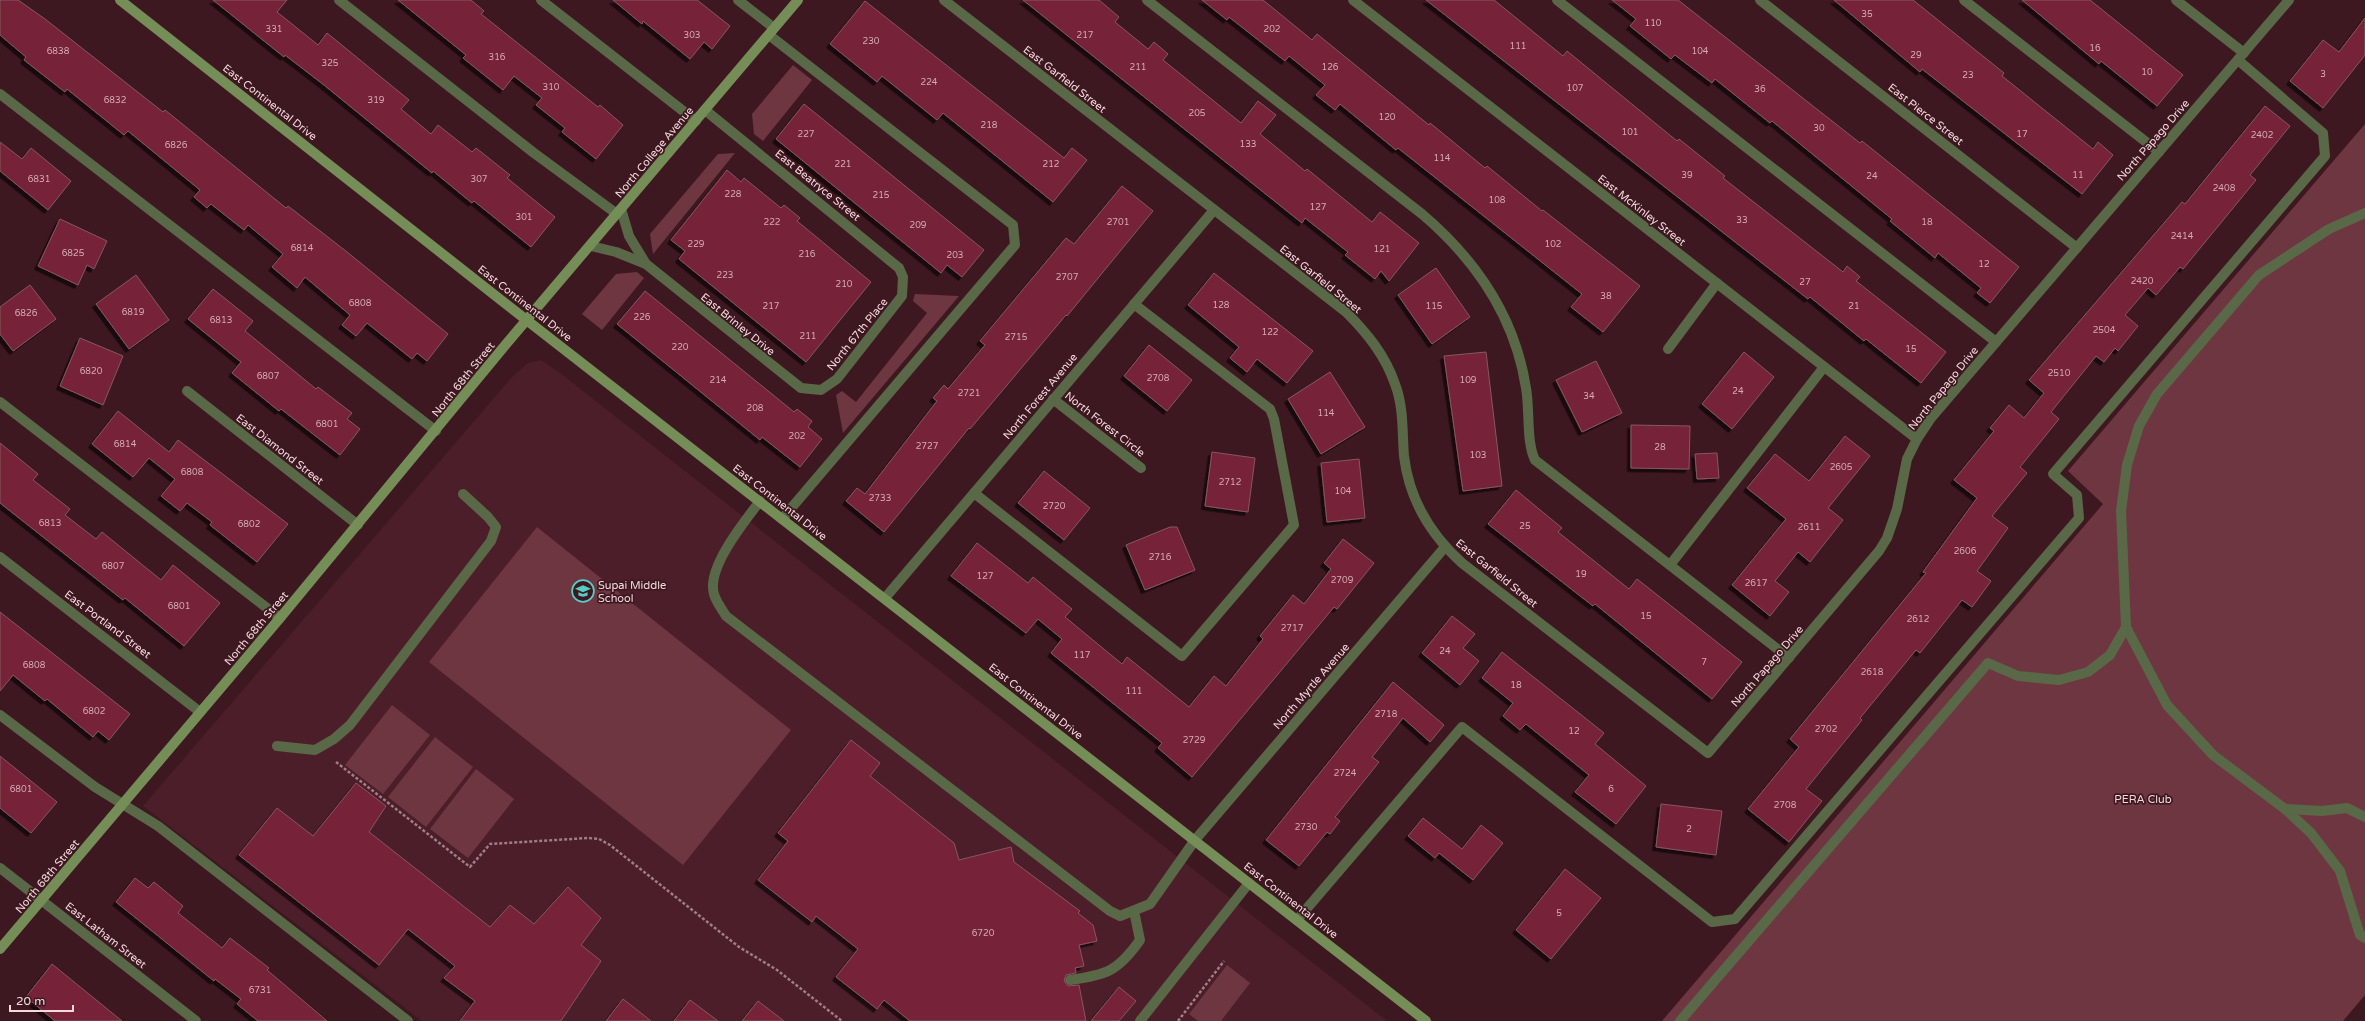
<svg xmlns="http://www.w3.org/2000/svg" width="2365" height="1021" font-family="'Varela Round',sans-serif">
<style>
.built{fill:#4c1e29}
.green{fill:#6e3641}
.building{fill:#762037;stroke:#865860;filter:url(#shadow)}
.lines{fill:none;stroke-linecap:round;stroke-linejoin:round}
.path{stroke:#9f7f85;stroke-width:2.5;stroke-dasharray:3 2;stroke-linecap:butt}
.lane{stroke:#596847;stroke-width:10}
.street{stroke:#596847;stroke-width:10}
.secondary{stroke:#758e58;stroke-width:10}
.labels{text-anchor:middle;stroke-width:3.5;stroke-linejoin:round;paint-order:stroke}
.number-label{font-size:9px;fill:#d4abb4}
.street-label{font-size:11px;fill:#f4d9dd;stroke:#3e1820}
.poi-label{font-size:11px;fill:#f4d9dd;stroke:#3e1820;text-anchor:start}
.park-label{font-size:11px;fill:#f4d9dd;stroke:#3e1820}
</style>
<defs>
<filter id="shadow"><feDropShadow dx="-3.5" dy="3.5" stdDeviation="0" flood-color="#0009"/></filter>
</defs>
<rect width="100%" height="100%" fill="#3e1820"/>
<path class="built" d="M541 360 560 373 1387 1021H422L143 806 513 376 528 363Z"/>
<g class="green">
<path d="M793 65 812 80 763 141 754 134 752 114Z"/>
<path d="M2365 124V995L2343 1021H1662L2103 504 2068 471Z"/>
<path d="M735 153 653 254 650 234 718 154Z"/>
<path d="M637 272 644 278 602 330 582 314 616 274Z"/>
<path d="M915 294 959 296 843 433 836 395 842 391 856 402 927 313 913 301Z"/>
<path d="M537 527 791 730 683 865 429 662Z"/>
<path d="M392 705 430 735 383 794 345 765Z"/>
<path d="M435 737 473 767 426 827 388 797Z"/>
<path d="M476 769 514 799 468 858 430 829Z"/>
<path d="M1227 965 1250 983 1221 1021H1198L1189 1014Z"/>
</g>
<g class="building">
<path d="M0 0H18L45 19 163 112 165 110 286 208 288 206 347 252 448 334 427 361 417 353 412 359 367 323 356 336 342 325 350 315 305 277 297 288 272 267 283 254 248 225 244 230 211 204 207 208 194 197 200 190 128 131 124 135 67 89 65 92 24 60 26 57 0 35Z"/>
<path d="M213 0H287L277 12 318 45 327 33 409 100 401 109 431 134 438 125 472 152 476 148 510 175 507 178 555 217 531 247 474 201 472 203 433 171 432 173 324 85 285 55 284 57Z"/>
<path d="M398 0H471L484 11 481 14 598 107 600 105 623 125 596 159 562 132 565 128 536 105 542 98 514 76 503 90 463 58 466 55Z"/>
<path d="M613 0H697L730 26 712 49 704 42 690 59 643 21 642 24Z"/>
<path d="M1023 0H1099L1119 17 1115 22 1148 49 1154 42 1168 54 1163 60 1241 123 1258 101 1276 115 1260 134 1305 171 1307 169 1372 222 1380 212 1419 243 1389 281 1381 271 1375 279 1345 255 1348 252 1305 218 1302 223Z"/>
<path d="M1202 0H1263L1312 40 1317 34 1429 125 1430 123 1485 168 1487 166 1542 211 1543 210 1640 286 1603 332 1571 307 1582 294 1398 148 1396 150 1340 104 1335 110 1316 95 1325 85 1289 56 1285 61 1229 17 1227 20Z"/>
<path d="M1426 0H1494L1563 56 1567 51 1677 141 1679 139 1725 176 1723 178 1843 272 1847 266 1860 277 1856 281 1946 352 1921 383 1866 339 1864 341 1810 297 1808 299Z"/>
<path d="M1612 0H1678L1860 143 1862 141 2019 267 1990 303 1977 293 1981 288 1938 253 1935 258 1890 221 1892 219 1772 121 1770 123 1715 79 1712 83 1675 55 1671 59 1630 26 1636 19Z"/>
<path d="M1834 0H1913L2004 73 2002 76 2093 149 2098 142 2113 155 2082 194 1922 69 1920 72Z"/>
<path d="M2022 0H2090L2183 75 2157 106 2101 61 2099 64Z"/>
<path d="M865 1 1064 158 1072 148 1087 160 1053 202 943 113 937 120 882 76 877 82 830 44Z"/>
<path d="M2365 18V55L2323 108 2290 81 2323 40 2339 52Z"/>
<path d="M804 104 984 250 962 277 947 265 941 273 776 139Z"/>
<path d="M2265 106 2290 126 2250 175 2256 180 2183 269 2180 267 2156 295 2148 288 2125 315 2138 326 2118 351 2115 348 2104 362 2096 356 2051 412 2059 419 2020 467 2027 473 1992 516 2008 528 1977 571 1991 581 1972 607 1962 600 1920 653 1916 650 1860 718 1862 720 1806 789 1822 801 1789 842 1748 809 1799 747 1790 739 1926 573 1923 572 1977 498 1954 480 1994 431 1990 428 2009 405 2024 418 2044 393 2029 380 2182 202 2185 204Z"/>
<path d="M0 142 22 159 31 148 71 181 48 210 0 171Z"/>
<path d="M727 170 741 182 744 178 781 208 784 205 800 218 797 221 871 282 806 362 679 259 685 251 671 240Z"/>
<path d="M1122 186 1153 211 1067 316 1066 315 970 429 969 428 884 532 846 501 857 488 865 494 937 401 933 398 944 385 948 389 985 345 980 341 1066 238 1074 244Z"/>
<path d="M60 219 107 241 94 269 87 265 78 285 38 266Z"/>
<path d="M1436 268 1470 317 1432 344 1398 295Z"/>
<path d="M1214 273 1313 351 1287 383 1257 359 1247 372 1230 358 1239 347 1188 305Z"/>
<path d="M136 275 169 320 129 349 96 304Z"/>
<path d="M30 285 56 319 13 351 0 334V307Z"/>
<path d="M213 289 253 321 245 331 316 389 318 387 352 413 347 419 360 429 340 455 281 409 279 411 232 373 241 362 188 319Z"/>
<path d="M645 291 794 412 797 409 812 421 808 427 822 439 800 467 762 437 760 440 617 324Z"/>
<path d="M80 338 123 356 103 405 60 386Z"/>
<path d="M1149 345 1192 380 1167 411 1124 376Z"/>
<path d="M1486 352 1502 486 1463 491 1444 356Z"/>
<path d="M1744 352 1774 377 1732 429 1702 404Z"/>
<path d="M1596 361 1622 413 1582 432 1556 380Z"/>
<path d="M1330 372 1365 427 1321 454 1288 399Z"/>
<path d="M118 411 169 452 178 440 288 524 257 562 210 525 212 522 187 503 180 511 161 496 175 479 149 458 133 477 92 444Z"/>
<path d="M1631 425 1690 426 1689 469 1631 468Z"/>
<path d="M1845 436 1870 456 1828 508 1843 520 1810 562 1798 552 1775 581 1789 592 1770 616 1732 585 1786 519 1747 488 1775 454 1809 481Z"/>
<path d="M0 443 38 474 33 480 70 509 65 515 96 539 102 532 161 580 173 565 220 603 184 646 125 598 123 600 0 503Z"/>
<path d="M1212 452 1255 458 1248 512 1205 506Z"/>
<path d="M1717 453 1719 478 1697 479 1695 454Z"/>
<path d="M1359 459 1365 518 1327 522 1321 463Z"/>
<path d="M1044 471 1090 508 1064 540 1018 503Z"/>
<path d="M1516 490 1562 528 1558 532 1629 589 1637 579 1742 662 1712 699 1595 604 1593 606 1488 524Z"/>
<path d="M1170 527H1177L1195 570 1145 590 1126 545Z"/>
<path d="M1343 539 1374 563 1337 609 1334 607 1192 777 1158 748 1162 743 1051 653 1062 639 1038 619 1026 633 951 576 977 543 1028 583 1033 577 1072 609 1065 617 1122 664 1127 657 1189 707 1214 676 1226 686 1263 639 1260 636 1293 595 1304 604 1331 569 1324 563Z"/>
<path d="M0 612 130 714 109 740 98 731 93 737 47 699 45 701 13 675 0 691Z"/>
<path d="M1452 616 1475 634 1463 648 1479 661 1460 685 1422 653Z"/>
<path d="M1502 652 1604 733 1595 744 1646 786 1616 824 1575 792 1589 775 1526 724 1520 730 1503 716 1513 703 1482 678Z"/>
<path d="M1393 682 1444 725 1430 742 1403 718 1372 757 1379 762 1335 817 1340 821 1330 834 1327 832 1299 866 1266 840Z"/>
<path d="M851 740 880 763 870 776 954 843 959 860 1011 847 1014 862 1080 911 1078 913 1093 925 1097 941 1079 945 1084 966 1075 968 1076 973 1066 975 1064 981 1068 986 1079 985 1086 1021H910L884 1000 877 1009 836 977 858 949 816 916 812 922 758 880 788 841 778 833Z"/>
<path d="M0 756 57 802 31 833 0 808Z"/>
<path d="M356 783 386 806 369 832 490 927 510 905 534 924 568 887 601 918 581 945 601 961 561 1021H460L475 1001 444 978 455 966 408 929 379 965 239 855 277 808 313 836Z"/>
<path d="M1661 804 1722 811 1716 855 1656 847Z"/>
<path d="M1423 818 1462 849 1481 825 1503 843 1473 880 1439 853 1435 858 1408 836Z"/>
<path d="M1565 869 1601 898 1551 959 1516 930Z"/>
<path d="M135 878 148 888 154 882 183 906 178 913 222 948 230 938 269 968 267 970 327 1021H258L237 1004 241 999 215 979 214 981 116 902Z"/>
<path d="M52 964 122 1021H55L26 997Z"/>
<path d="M1119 987 1136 1001 1119 1021H1091Z"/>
<path d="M623 999 651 1021H606Z"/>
<path d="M690 1000 718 1021H674Z"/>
<path d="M758 1001 784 1021H742Z"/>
</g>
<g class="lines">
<g class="path">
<path d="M336 762 470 867 490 844 588 838 599 839 610 845 739 947 777 970 842 1021"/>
<path d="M1178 1021 1224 961"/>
</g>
<g class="lane">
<path d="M339 0 534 153 617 214"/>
<path d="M738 0 774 28"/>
<path d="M1147 0 1422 214C1475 259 1515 317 1526 388 1530 409 1526 442 1535 460L1789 658"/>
<path d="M1557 0 1996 342"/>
<path d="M1964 0 2159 152"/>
<path d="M769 35 1013 225 1015 245 782 519"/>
<path d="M0 94 436 431"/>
<path d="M2365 213 2329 229 2259 275 2157 394 2139 426 2127 465 2121 511 2126 627 2167 705 2213 755 2285 809 2311 833 2340 871 2360 935 2365 938"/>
<path d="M0 402 280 618"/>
<path d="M974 493 1182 656 1294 525 1274 419 1270 409 1134 304"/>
<path d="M760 501C745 521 706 568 714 594 716 602 722 609 726 616L1110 911 1120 916 1150 904 1195 840"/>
<path d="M1670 565 1824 367"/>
<path d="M0 715 95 787 158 826 408 1021"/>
<path d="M277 746 315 750 334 739 350 725 491 541 496 527 488 517 463 494"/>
<path d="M2285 809 2322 811 2347 808 2365 817"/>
<path d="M1297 920 1462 727 1712 922 1735 919 2079 518 2077 495 2053 474 2325 156 2323 133 2238 60"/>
<path d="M1070 980C1107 975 1118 971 1140 940L1134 911"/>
<path d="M1140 1021 1249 883"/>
<path d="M1680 1021 1988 663 2018 676 2059 680 2088 672 2110 655 2126 627"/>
</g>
<g class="street">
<path d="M541 0 696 121"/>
<path d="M944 0 1346 312C1367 333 1385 355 1395 384 1404 408 1402 431 1404 456 1409 499 1430 534 1462 563L1708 753 1879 551 1887 538 1897 509 1907 459 1917 439 1931 418 2289 0"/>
<path d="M1353 0 1917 439"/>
<path d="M1760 0 2077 248"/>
<path d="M2176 0 2244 53"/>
<path d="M621 209 629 236 646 264"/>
<path d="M591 246 616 252 646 264 801 388 821 390 837 379 902 296 903 277 899 268 705 110"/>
<path d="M1668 349 1717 283"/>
<path d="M187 391 358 525"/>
<path d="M1053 399 1141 468"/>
<path d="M0 557 200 712"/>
<path d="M885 598 1214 210"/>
<path d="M1195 840 1445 547"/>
<path d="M0 868 196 1021"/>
</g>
<g class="secondary">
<path d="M120 0 506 304 1426 1021"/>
<path d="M0 949 280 618 507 343 798 0"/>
</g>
</g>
<defs>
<g id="school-ring" transform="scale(1.15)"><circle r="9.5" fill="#3e1820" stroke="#55cec5" stroke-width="1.5"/><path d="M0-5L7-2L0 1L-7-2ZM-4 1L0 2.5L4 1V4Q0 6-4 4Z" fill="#55cec5"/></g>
</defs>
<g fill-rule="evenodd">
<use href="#school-ring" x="583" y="591"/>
</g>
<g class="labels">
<g class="number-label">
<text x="1867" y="17">35</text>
<text x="1653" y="26">110</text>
<text x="274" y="32">331</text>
<text x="1272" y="32">202</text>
<text x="692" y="38">303</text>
<text x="1085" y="38">217</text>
<text x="871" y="44">230</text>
<text x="1518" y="49">111</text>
<text x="2095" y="51">16</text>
<text x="58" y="54">6838</text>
<text x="1700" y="54">104</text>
<text x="1916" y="58">29</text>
<text x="497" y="60">316</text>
<text x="330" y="66">325</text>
<text x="1138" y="70">211</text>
<text x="1330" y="70">126</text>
<text x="2147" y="75">10</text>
<text x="2323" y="77">3</text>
<text x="1968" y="78">23</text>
<text x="929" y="85">224</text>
<text x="551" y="90">310</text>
<text x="1575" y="91">107</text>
<text x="1760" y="92">36</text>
<text x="115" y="103">6832</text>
<text x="376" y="103">319</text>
<text x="1197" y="116">205</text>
<text x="1387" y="120">120</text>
<text x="989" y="128">218</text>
<text x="1819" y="131">30</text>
<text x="1630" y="135">101</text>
<text x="806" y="137">227</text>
<text x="2022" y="137">17</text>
<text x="2262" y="138">2402</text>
<text x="1248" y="147">133</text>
<text x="176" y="148">6826</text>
<text x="1442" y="161">114</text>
<text x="843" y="167">221</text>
<text x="1051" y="167">212</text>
<text x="1687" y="178">39</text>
<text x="2078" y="178">11</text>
<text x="1872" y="179">24</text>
<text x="39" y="182">6831</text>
<text x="479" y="182">307</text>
<text x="2224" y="191">2408</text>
<text x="733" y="197">228</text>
<text x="881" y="198">215</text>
<text x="1497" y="203">108</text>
<text x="1318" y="210">127</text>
<text x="524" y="220">301</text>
<text x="1742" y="223">33</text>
<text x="772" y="225">222</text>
<text x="1118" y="225">2701</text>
<text x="1927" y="225">18</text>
<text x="918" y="228">209</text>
<text x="2182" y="239">2414</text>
<text x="696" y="247">229</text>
<text x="1553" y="247">102</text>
<text x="302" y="251">6814</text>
<text x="1382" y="252">121</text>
<text x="73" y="256">6825</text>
<text x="807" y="257">216</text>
<text x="955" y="258">203</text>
<text x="1984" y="267">12</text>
<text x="725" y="278">223</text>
<text x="1067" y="280">2707</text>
<text x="2142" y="284">2420</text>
<text x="1805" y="285">27</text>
<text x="844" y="287">210</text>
<text x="1606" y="299">38</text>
<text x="360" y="306">6808</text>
<text x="1221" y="308">128</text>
<text x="771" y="309">217</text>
<text x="1434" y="309">115</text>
<text x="1854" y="309">21</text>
<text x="133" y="315">6819</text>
<text x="26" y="316">6826</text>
<text x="642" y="320">226</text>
<text x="221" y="323">6813</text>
<text x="2104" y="333">2504</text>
<text x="1270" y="335">122</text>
<text x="808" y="339">211</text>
<text x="1016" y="340">2715</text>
<text x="680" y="350">220</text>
<text x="1911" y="352">15</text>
<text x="91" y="374">6820</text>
<text x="2059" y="376">2510</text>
<text x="268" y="379">6807</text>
<text x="1158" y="381">2708</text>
<text x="718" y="383">214</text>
<text x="1468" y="383">109</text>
<text x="1738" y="394">24</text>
<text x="969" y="396">2721</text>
<text x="1589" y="399">34</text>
<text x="755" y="411">208</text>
<text x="1326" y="416">114</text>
<text x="327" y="427">6801</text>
<text x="797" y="439">202</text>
<text x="125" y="447">6814</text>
<text x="927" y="449">2727</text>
<text x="1660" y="450">28</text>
<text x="1478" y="458">103</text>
<text x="1841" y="470">2605</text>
<text x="192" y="475">6808</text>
<text x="1230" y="485">2712</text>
<text x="1343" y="494">104</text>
<text x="880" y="501">2733</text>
<text x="1054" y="509">2720</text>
<text x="50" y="526">6813</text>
<text x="249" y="527">6802</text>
<text x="1525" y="529">25</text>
<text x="1809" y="530">2611</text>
<text x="1965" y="554">2606</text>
<text x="1160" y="560">2716</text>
<text x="113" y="569">6807</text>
<text x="1581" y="577">19</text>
<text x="985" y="579">127</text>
<text x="1342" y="583">2709</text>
<text x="1756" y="586">2617</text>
<text x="179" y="609">6801</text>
<text x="1646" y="619">15</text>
<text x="1918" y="622">2612</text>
<text x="1292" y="631">2717</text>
<text x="1445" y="654">24</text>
<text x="1082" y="658">117</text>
<text x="1704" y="665">7</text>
<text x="34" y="668">6808</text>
<text x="1872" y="675">2618</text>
<text x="1516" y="688">18</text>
<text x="1134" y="694">111</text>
<text x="94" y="714">6802</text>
<text x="1386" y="717">2718</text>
<text x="1826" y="732">2702</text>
<text x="1574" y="734">12</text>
<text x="1194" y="743">2729</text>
<text x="1345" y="776">2724</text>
<text x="21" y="792">6801</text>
<text x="1611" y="792">6</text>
<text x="1785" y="808">2708</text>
<text x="1306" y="830">2730</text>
<text x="1689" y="832">2</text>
<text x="1559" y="916">5</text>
<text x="983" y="936">6720</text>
<text x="260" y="993">6731</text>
</g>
<g class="street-label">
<text transform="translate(1065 79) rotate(38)" y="4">East Garfield Street</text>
<text transform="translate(270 102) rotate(38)" y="4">East Continental Drive</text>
<text transform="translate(1926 114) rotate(38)" y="4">East Pierce Street</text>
<text transform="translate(2153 140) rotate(-49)" y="4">North Papago Drive</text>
<text transform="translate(654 152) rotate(-50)" y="4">North College Avenue</text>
<text transform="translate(818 185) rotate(39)" y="4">East Beatryce Street</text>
<text transform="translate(1642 210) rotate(38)" y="4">East McKinley Street</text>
<text transform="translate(1321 279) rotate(39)" y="4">East Garfield Street</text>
<text transform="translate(525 303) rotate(38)" y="4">East Continental Drive</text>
<text transform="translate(738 324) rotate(39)" y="4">East Brinley Drive</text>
<text transform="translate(857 334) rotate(-51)" y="4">North 67th Place</text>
<text transform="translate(463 379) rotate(-51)" y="4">North 68th Street</text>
<text transform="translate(1943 388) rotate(-51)" y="4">North Papago Drive</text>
<text transform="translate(1040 396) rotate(-50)" y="4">North Forest Avenue</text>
<text transform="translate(1105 424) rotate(38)" y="4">North Forest Circle</text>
<text transform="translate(280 449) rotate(38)" y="4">East Diamond Street</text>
<text transform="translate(780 502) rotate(38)" y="4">East Continental Drive</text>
<text transform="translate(1497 573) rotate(39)" y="4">East Garfield Street</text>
<text transform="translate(108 624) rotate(37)" y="4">East Portland Street</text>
<text transform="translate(256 628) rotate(-50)" y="4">North 68th Street</text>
<text transform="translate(1767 666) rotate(-49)" y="4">North Papago Drive</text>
<text transform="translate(1311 686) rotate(-49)" y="4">North Myrtle Avenue</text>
<text transform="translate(1036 701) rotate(38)" y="4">East Continental Drive</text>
<text transform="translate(47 876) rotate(-50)" y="4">North 68th Street</text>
<text transform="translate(1291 900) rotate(38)" y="4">East Continental Drive</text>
<text transform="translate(106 935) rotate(38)" y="4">East Latham Street</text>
</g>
<g class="poi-label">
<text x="598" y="589">Supai Middle<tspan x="598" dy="13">School</tspan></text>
</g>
<g class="park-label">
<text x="2143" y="803">PERA Club</text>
</g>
</g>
<path d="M10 1005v6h63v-6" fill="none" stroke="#f4d9dd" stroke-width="2"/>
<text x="16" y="1005" font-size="12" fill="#f4d9dd" stroke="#3e1820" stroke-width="3" paint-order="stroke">20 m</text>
</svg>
